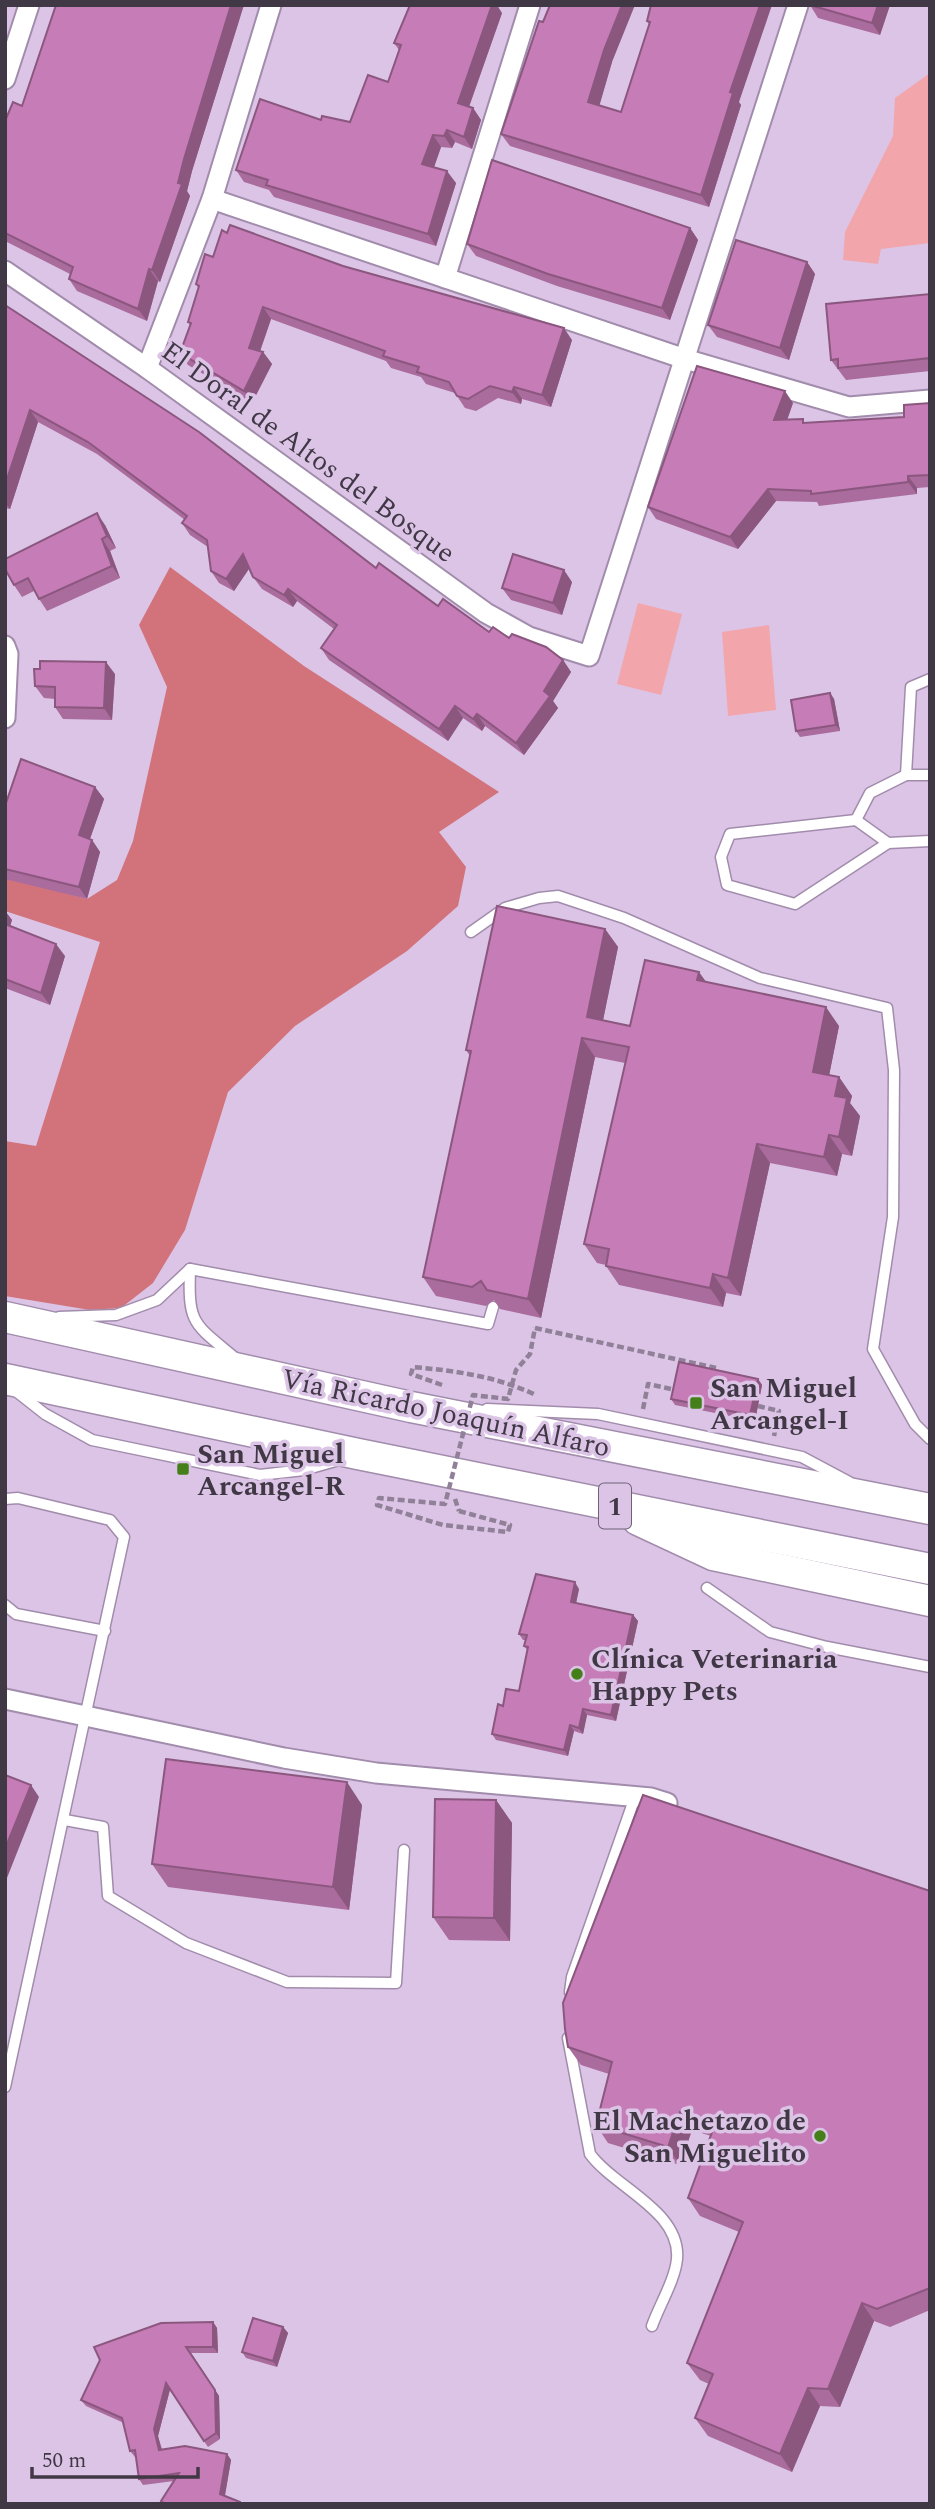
<svg xmlns="http://www.w3.org/2000/svg" width="935" height="2509" font-family="Spectral,serif">
<style>
.green{fill:#f2a6ab}
.forest{fill:#d2737b}
.lines{fill:none;stroke-linecap:round;stroke-linejoin:round}
.lane-casing{stroke:#a28cac;stroke-width:13}
.street-casing{stroke:#a28cac;stroke-width:23}
.primary-casing{stroke:#a28cac;stroke-width:33}
.path{stroke:#908098;stroke-width:4.5;stroke-dasharray:7 3.5;stroke-linecap:butt}
.lane{stroke:#fff;stroke-width:10}
.street{stroke:#fff;stroke-width:19}
.primary{stroke:#fff;stroke-width:30}
.path-bridge{stroke:#908098;stroke-width:4.5;stroke-dasharray:7 3.5;stroke-linecap:butt}
.wall{fill:#aa6b9d}
.shaded-wall{fill:#8b577f}
.building{fill:#c67cb6;stroke:#8b577f;stroke-width:2}
.poi-dot{fill:#457f1a;stroke:#dbc4e6;stroke-width:2.5}
.labels{text-anchor:middle;stroke-width:7;stroke-linejoin:round;paint-order:stroke}
.shield{fill:#dbc4e6;stroke:#6f6276;stroke-width:2}
.shield-label{font-size:26px;font-weight:bold;fill:#413846}
.street-label{font-size:28px;fill:#413846;stroke:#dbc4e6}
.poi-label{font-size:28px;font-weight:bold;fill:#413846;stroke:#dbc4e6;text-anchor:start}
</style>
<rect width="100%" height="100%" fill="#dbc4e6"/>
<g class="green">
<path d="M930 73V243L881 249 878 264 843 260 845 232 893 136 895 98Z"/>
<path d="M638 603 682 614 661 695 617 684Z"/>
<path d="M769 625 776 710 728 716 722 632Z"/>
</g>
<path class="forest" d="M170 567 304 666 499 792 439 832 466 867 458 906 407 951 295 1026 228 1092 185 1230 153 1283 121 1308 90 1310 5 1296V1141L36 1146 100 942 5 911V877L87 899 117 880 133 841 167 687 139 625Z"/>
<g class="lines">
<g class="lane-casing">
<g id="lane">
<path d="M906 775 911 687 930 679"/>
<path d="M856 820 870 793 906 775H930"/>
<path d="M888 843 856 820 730 834 721 857 727 885 795 904 888 843 930 841"/>
<path d="M471 932 505 908 539 898 558 896 624 918 760 978 887 1008 894 1070 893 1217 873 1349 915 1424 930 1439"/>
<path d="M190 1269 488 1324 493 1307"/>
<path d="M190 1269C188 1324 193 1323 234 1357"/>
<path d="M59 1317 116 1315 157 1300 190 1269"/>
<path d="M17 1392 45 1414 92 1440 260 1475 304 1470 339 1460"/>
<path d="M487 1409 598 1414 802 1457 849 1482"/>
<path d="M5 1499 18 1498 110 1520 124 1537 5 2087"/>
<path d="M707 1588 770 1632 827 1647 930 1667"/>
<path d="M5 1605 16 1614 105 1631"/>
<path d="M65 1820 103 1827 108 1896 186 1943 287 1982 396 1983 404 1850"/>
<path d="M570 1992 572 1977 635 1797"/>
<path d="M568 2038 590 2154C615 2188 681 2211 677 2259 675 2280 659 2306 652 2326"/>
</g>
</g>
<g class="street-casing">
<g id="street">
<path d="M5 79 29 5"/>
<path d="M212 199 685 359 849 407 930 400"/>
<path d="M5 271 147 368 486 613 529 637 589 656 798 5"/>
<path d="M445 278 530 5"/>
<path d="M147 368 212 199 271 5"/>
<path d="M5 646 8 654 5 718"/>
<path d="M5 1699 284 1758 376 1773 651 1798 667 1803"/>
</g>
</g>
<g class="primary-casing">
<g id="primary">
<path d="M5 1317 411 1407 930 1509"/>
<path d="M5 1379 358 1454 930 1569"/>
<path d="M638 1520 713 1555 930 1601"/>
</g>
</g>
<g class="path">
<path d="M535 1328 716 1368"/>
<path d="M442 1385 411 1374 413 1367C457 1371 495 1376 536 1395"/>
<path d="M758 1406 779 1411 774 1436"/>
<path d="M643 1409 648 1384 676 1390"/>
<path d="M455 1499 459 1511"/>
</g>
<use href="#lane" class="lane"/>
<use href="#street" class="street"/>
<use href="#primary" class="primary"/>
<path class="path-bridge" d="M459 1511 510 1525 508 1532 443 1525 377 1505 379 1498 445 1504 473 1395 508 1399 516 1370 530 1354 535 1328"/>
</g>
<g class="wall">
<path d="M651 5 741 105 709 207 510 146 501 134 543 22 612 62 599 105 621 112 649 24 647 21Z"/>
<path d="M810 5H890L880 35 818 18Z"/>
<path d="M502 13 469 107 473 108 481 120 472 149 455 142 452 148 441 147 434 167 456 183 436 246 274 197 269 190 244 182 236 170 321 120 350 122 388 82 399 50 394 43Z"/>
<path d="M240 17 192 171 187 191 190 196 160 282 158 281 147 321 77 291 69 279 70 274 5 241V121L22 106Z"/>
<path d="M690 228 698 240 670 320 557 286 476 256 467 244Z"/>
<path d="M227 233 343 266 572 340 551 407 522 399 521 404 498 398 476 411 465 408 455 393 426 384 421 377 391 368 386 361 271 319 260 351 263 352 272 364 252 403 188 365 180 353 190 325 188 322 199 289 196 284Z"/>
<path d="M807 262 815 274 789 360 717 337 708 325Z"/>
<path d="M930 294V371L846 380 831 360Z"/>
<path d="M5 305 376 568 438 606 489 632 509 638 563 660 571 672 553 701 558 708 524 755 485 726 482 731 463 718 448 741 329 660 321 648 334 629 297 601 293 607 262 589 253 577 249 568 234 591 219 583 211 571 208 547 190 535 182 523 185 520 97 454 38 422 10 509 5 508Z"/>
<path d="M793 403 787 419 806 423 904 417 930 403V487L917 488V494L819 506 817 502 776 501 738 549 656 519 648 507Z"/>
<path d="M105 525 116 548 110 551 120 578 47 611 34 591 22 597 14 585Z"/>
<path d="M572 582 562 615 511 600 502 588Z"/>
<path d="M40 669 115 674 112 720 63 719 55 707V699L44 698 35 686Z"/>
<path d="M830 693 834 699 840 731 800 737 796 731Z"/>
<path d="M95 787 104 799 90 839 92 840 100 852 87 899 5 879V806Z"/>
<path d="M5 911 12 920 10 926 65 956 50 1005 5 988Z"/>
<path d="M605 929 618 947 603 1020 630 1026 707 982 839 1026 829 1075 839 1077 852 1096 850 1103 860 1116 852 1156 842 1154 837 1176 770 1163 741 1296 726 1293 723 1307 619 1285 606 1266V1265L597 1263 584 1244 625 1063 595 1057 541 1318 500 1309 494 1300 486 1306 436 1296 423 1277 470 1056 466 1050Z"/>
<path d="M758 1379 762 1385 755 1421 675 1405 671 1399Z"/>
<path d="M579 1589 576 1603 633 1615 638 1621 616 1721 587 1715 583 1734 574 1731 568 1756 496 1740 492 1734 503 1706 519 1691 528 1651 524 1646 526 1640H523L519 1634Z"/>
<path d="M496 1800 512 1823 510 1941 449 1940 433 1917Z"/>
<path d="M362 1805 349 1910 168 1887 152 1864Z"/>
<path d="M930 1891V2310L890 2327 874 2321 840 2407 820 2406 792 2472 708 2436 695 2418 709 2384 700 2380 687 2363 739 2232 700 2216 688 2198 711 2136 692 2130 680 2165 608 2143 596 2125 609 2074 581 2065 568 2047Z"/>
<path d="M213 2322 217 2328 218 2353H191L219 2396 220 2439 208 2447 170 2390 158 2436 162 2449 227 2454 231 2460 225 2496 240 2502 242 2504H163L161 2501 174 2481 143 2485 139 2479 136 2457H135L130 2451 124 2423 86 2406 81 2400Z"/>
<path d="M283 2327 288 2333 277 2367 246 2358 242 2352Z"/>
</g>
<g class="shaded-wall">
<path d="M231 5H244L192 171 187 191 190 196 160 282 152 270 184 159Z"/>
<path d="M492 5H497L502 13 466 115 458 103Z"/>
<path d="M622 5H635L612 62 597 114 588 102 604 50Z"/>
<path d="M760 5H772L739 102 741 105 709 207 701 195 730 92Z"/>
<path d="M878 5H890L880 35 872 23Z"/>
<path d="M473 108 481 120 472 149 464 137Z"/>
<path d="M447 130 455 142 452 148 444 136Z"/>
<path d="M433 135 441 147 431 176 422 164Z"/>
<path d="M447 171 456 183 436 246 428 234Z"/>
<path d="M690 228 698 240 670 320 662 308Z"/>
<path d="M807 262 815 274 789 360 780 348Z"/>
<path d="M149 269 158 281 147 321 138 309Z"/>
<path d="M263 307 271 319 257 360 249 348Z"/>
<path d="M564 328 572 340 551 407 542 395Z"/>
<path d="M263 352 272 364 252 403 244 391Z"/>
<path d="M514 387 522 399 521 404 512 392Z"/>
<path d="M785 391 793 403 783 432 774 420Z"/>
<path d="M30 410 38 422 10 509 5 502V485Z"/>
<path d="M908 476 917 488V494L908 482Z"/>
<path d="M768 489 776 501 738 549 730 537Z"/>
<path d="M97 513 105 525 116 548 107 536Z"/>
<path d="M102 539 110 551 120 578 112 566Z"/>
<path d="M243 554 251 566 234 591 226 579Z"/>
<path d="M564 570 572 582 562 615 553 603Z"/>
<path d="M288 589 297 601 293 607 284 595Z"/>
<path d="M563 660 571 672 553 701 558 708 524 755 516 743 544 691Z"/>
<path d="M106 662 115 674 112 720 104 708Z"/>
<path d="M830 693 834 699 840 731 836 725Z"/>
<path d="M455 706 463 718 448 741 439 729Z"/>
<path d="M477 714 485 726 482 731 473 719Z"/>
<path d="M95 787 104 799 87 847 79 835Z"/>
<path d="M92 840 100 852 87 899 79 887Z"/>
<path d="M5 911 12 920 8 933 5 930Z"/>
<path d="M605 929 618 947 600 1035 587 1017Z"/>
<path d="M56 944 65 956 50 1005 41 993Z"/>
<path d="M699 972 712 990 697 980Z"/>
<path d="M826 1007 839 1026 826 1091 813 1072Z"/>
<path d="M582 1038 595 1057 541 1318 528 1299Z"/>
<path d="M839 1077 852 1096 850 1103 860 1116 852 1156 839 1137 835 1096Z"/>
<path d="M829 1135 842 1154 837 1176 824 1157Z"/>
<path d="M757 1144 770 1163 741 1296 728 1278Z"/>
<path d="M713 1274 726 1293 723 1307 710 1288Z"/>
<path d="M758 1379 762 1385 755 1421 750 1415Z"/>
<path d="M575 1582 579 1589 575 1608 571 1602Z"/>
<path d="M633 1615 638 1621 616 1721 611 1715Z"/>
<path d="M583 1709 587 1715 583 1734 579 1728Z"/>
<path d="M570 1725 574 1731 568 1756 564 1750Z"/>
<path d="M347 1782 362 1805 349 1910 333 1887Z"/>
<path d="M31 1785 39 1797 5 1883V1849Z"/>
<path d="M496 1800 512 1823 510 1941 494 1918Z"/>
<path d="M680 2112 692 2130 680 2165 668 2147Z"/>
<path d="M862 2303 874 2321 840 2407 828 2389Z"/>
<path d="M213 2322 217 2328 218 2353 213 2347Z"/>
<path d="M283 2327 288 2333 277 2367 273 2361Z"/>
<path d="M191 2353 219 2396 220 2439 216 2433Z"/>
<path d="M166 2383 170 2389 158 2436 163 2456 159 2450 154 2429Z"/>
<path d="M808 2388 820 2406 792 2472 780 2454Z"/>
<path d="M227 2454 231 2460 224 2500 220 2494Z"/>
</g>
<g class="building">
<path d="M56 5H231L184 159 178 183 182 184 152 270 149 269 138 309 69 279 73 267 5 233V121L13 102 22 106Z"/>
<path d="M410 5H492L458 103 473 108 464 137 447 130 444 136 433 135 422 164 447 171 428 234 266 185 268 180 236 170 260 99 321 120 322 116 350 122 368 75 388 82 401 45 394 43Z"/>
<path d="M550 5H622L604 50 588 102 621 112 650 22 647 21 651 5H760L730 92 733 93 701 195 501 134 539 21 543 22Z"/>
<path d="M810 5H878L872 23Z"/>
<path d="M492 160 690 228 662 308 548 274 467 244Z"/>
<path d="M230 225 343 266 564 328 542 395 514 387 512 392 490 386 468 399 457 396 449 382 417 372 419 367 383 356 385 351 263 307 249 348 263 352 244 391 180 353 191 323 188 322 199 286 196 284 205 254 213 257 222 230 227 233Z"/>
<path d="M736 240 807 262 780 348 708 325Z"/>
<path d="M930 294V358L838 368V359L831 360 826 304Z"/>
<path d="M5 305 199 432 376 568 379 563 438 606 443 599 489 632 493 627 509 638 512 634 546 647 563 660 544 691 550 696 516 743 477 714 473 719 455 706 439 729 321 648 337 625 288 589 284 595 253 577 243 554 226 579 211 571 207 540 182 523 187 516 88 442 30 410 5 485Z"/>
<path d="M697 366 785 391 774 420 803 419V423L904 417V405L930 403V475L908 476V482L811 494V491L768 489 730 537 648 507Z"/>
<path d="M97 513 107 536 102 539 112 566 39 599 28 578 14 585 5 569V559Z"/>
<path d="M513 554 564 570 553 603 502 588Z"/>
<path d="M40 661 106 662 104 708 55 707V687L35 686 34 669H40Z"/>
<path d="M830 693 836 725 796 731 791 700Z"/>
<path d="M21 759 95 787 79 835 92 840 79 887 5 869V806Z"/>
<path d="M497 906 605 929 587 1017 630 1026 645 960 699 972 697 980 826 1007 813 1072 839 1077 835 1096 847 1098 839 1137 829 1135 824 1157 757 1144 728 1278 713 1274 710 1288 606 1266 609 1249 584 1244 629 1047 582 1038 528 1299 487 1290 481 1281 472 1287 423 1277 471 1051 466 1050Z"/>
<path d="M5 924 56 944 41 993 5 979Z"/>
<path d="M679 1362 758 1379 750 1415 671 1399Z"/>
<path d="M536 1574 575 1582 571 1602 633 1615 611 1715 583 1709 579 1728 570 1725 564 1750 492 1734 498 1704 503 1706 506 1689 519 1691 528 1647 524 1646 527 1635 519 1634Z"/>
<path d="M166 1759 347 1782 333 1887 152 1864Z"/>
<path d="M5 1775 31 1785 5 1849Z"/>
<path d="M643 1795 930 1891V2288L877 2309 862 2303 828 2389 808 2388 780 2454 695 2418 713 2374 687 2363 743 2222 688 2198 715 2124 680 2112 668 2147 596 2125 612 2062 568 2047 565 2029 563 2003Z"/>
<path d="M435 1799 496 1800 494 1918 433 1917Z"/>
<path d="M253 2318 283 2327 273 2361 242 2352Z"/>
<path d="M213 2322V2347H186L215 2390 216 2433 204 2441 166 2383 154 2429 159 2450 185 2446 227 2454 220 2494 240 2502V2504H165L161 2501 179 2473 139 2479 135 2450 130 2451 122 2418 81 2400 100 2360 94 2347 161 2323Z"/>
</g>
<g class="poi-dot">
<rect x="689" y="1396" width="14" height="14" rx="3.5"/>
<rect x="176" y="1462" width="14" height="14" rx="3.5"/>
<circle cx="577" cy="1674" r="7"/>
<circle cx="820" cy="2136" r="7"/>
</g>
<g class="labels">
<rect class="shield" x="599" y="1483.5" width="32" height="45" rx="5"/>
<g class="shield-label">
<text x="615" y="1515">1</text>
</g>
<g class="street-label">
<text transform="translate(309 451) rotate(36)" y="10">El Doral de Altos del Bosque</text>
<text transform="translate(446 1412) rotate(12)" y="10">Vía Ricardo Joaquín Alfaro</text>
</g>
<g class="poi-label">
<text x="710" y="1397">San Miguel<tspan x="710" dy="32">Arcangel-I</tspan></text>
<text x="197" y="1463">San Miguel<tspan x="197" dy="32">Arcangel-R</tspan></text>
<text x="591" y="1668">Clínica Veterinaria<tspan x="591" dy="32">Happy Pets</tspan></text>
<text x="806" y="2130" text-anchor="end">El Machetazo de<tspan x="806" dy="32">San Miguelito</tspan></text>
</g>
</g>
<rect width="935" height="2509" fill="none" stroke="#413846" stroke-width="14"/>
<path d="M32 2467v10h166v-10" fill="none" stroke="#413846" stroke-width="3.5"/>
<text x="42" y="2467" font-size="21" fill="#413846" stroke="#dbc4e6" stroke-width="5" paint-order="stroke">50 m</text>
</svg>
